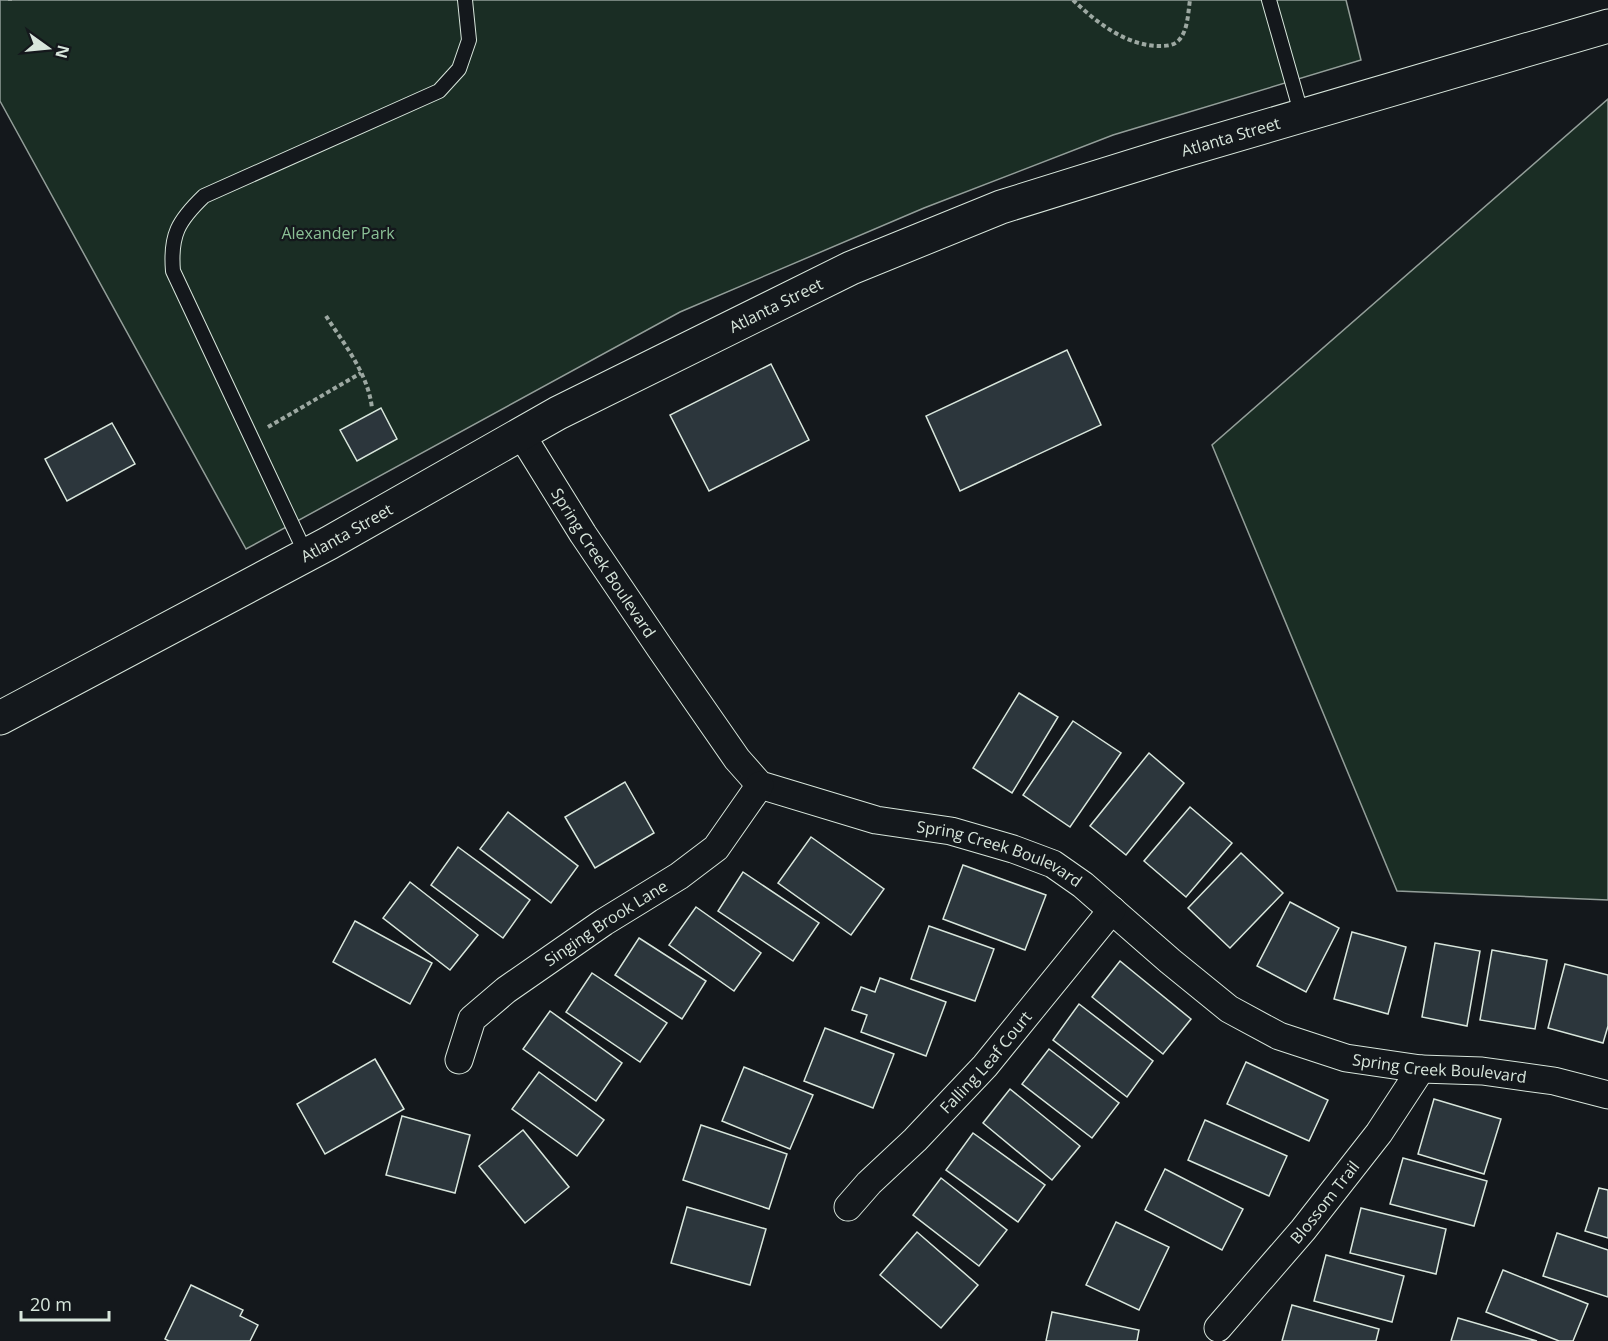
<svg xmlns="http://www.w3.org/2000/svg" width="1608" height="1341" font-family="'Open Sans',sans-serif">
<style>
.green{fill:#1a2d24;stroke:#939e99;stroke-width:1.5}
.building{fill:#2c363c;stroke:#d8e6dc;stroke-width:1.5}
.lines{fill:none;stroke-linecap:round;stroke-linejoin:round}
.service-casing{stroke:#d8e6dc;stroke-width:16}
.minor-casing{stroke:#d8e6dc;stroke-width:29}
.primary-casing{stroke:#d8e6dc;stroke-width:35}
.path{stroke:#9da8a2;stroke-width:4;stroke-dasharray:4.5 3;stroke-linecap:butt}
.service{stroke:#14181c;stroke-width:14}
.minor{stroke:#14181c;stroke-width:27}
.primary{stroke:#14181c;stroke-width:33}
.labels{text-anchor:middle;stroke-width:4.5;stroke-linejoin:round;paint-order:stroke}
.street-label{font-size:16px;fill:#d8e6dc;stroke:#14181c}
.park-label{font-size:16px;fill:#8ac095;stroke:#14181c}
</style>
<rect width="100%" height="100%" fill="#14181c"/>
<g class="green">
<path d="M0 0H1346L1361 60 1113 135 924 208 680 312 246 549 0 101Z"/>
<path d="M1608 99V900L1397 891 1212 445Z"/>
</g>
<g class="building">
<path d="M1067 350 1101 425 960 491 926 416Z"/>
<path d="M771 364 809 440 709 491 670 415Z"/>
<path d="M381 408 397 439 357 461 340 430Z"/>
<path d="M112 423 135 464 67 501 45 459Z"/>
<path d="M1019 693 1058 717 1012 793 973 768Z"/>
<path d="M1073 721 1121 753 1070 827 1023 795Z"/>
<path d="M1149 753 1184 783 1126 855 1090 826Z"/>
<path d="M625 782 654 833 595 868 565 817Z"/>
<path d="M1190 807 1232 843 1186 897 1144 861Z"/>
<path d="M508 812 578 866 551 903 480 849Z"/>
<path d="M811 837 884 889 851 935 778 883Z"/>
<path d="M458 847 530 900 503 938 431 885Z"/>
<path d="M1241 853 1283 893 1230 948 1188 908Z"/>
<path d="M963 865 1046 895 1025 950 943 919Z"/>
<path d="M743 872 819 923 793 961 718 911Z"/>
<path d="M410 882 478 935 450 970 383 918Z"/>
<path d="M1290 902 1339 928 1306 992 1257 966Z"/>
<path d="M696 907 761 953 734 991 669 945Z"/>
<path d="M355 921 432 963 410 1004 333 962Z"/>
<path d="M929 926 994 949 975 1001 911 979Z"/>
<path d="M1352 932 1406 947 1388 1014 1334 999Z"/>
<path d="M639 938 706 981 682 1019 615 975Z"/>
<path d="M1435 943 1480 951 1467 1026 1422 1017Z"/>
<path d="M1492 950 1547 960 1535 1029 1480 1020Z"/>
<path d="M1120 961 1191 1019 1163 1054 1092 997Z"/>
<path d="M1565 964 1608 975V1026L1603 1043 1548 1028Z"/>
<path d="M592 973 667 1023 640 1062 566 1012Z"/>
<path d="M880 978 946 1002 926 1056 861 1032 867 1015 852 1010 861 987 875 992Z"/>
<path d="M1079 1004 1153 1061 1127 1097 1053 1040Z"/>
<path d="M550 1011 622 1063 596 1101 523 1049Z"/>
<path d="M825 1028 894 1054 873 1108 804 1081Z"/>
<path d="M1049 1049 1119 1103 1092 1138 1022 1084Z"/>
<path d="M375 1059 404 1109 325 1154 297 1104Z"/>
<path d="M1246 1062 1328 1100 1309 1141 1227 1104Z"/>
<path d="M744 1067 813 1095 790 1149 722 1121Z"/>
<path d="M539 1072 604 1120 577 1156 512 1109Z"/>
<path d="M1010 1089 1080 1146 1052 1180 983 1123Z"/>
<path d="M1434 1099 1501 1119 1484 1174 1418 1154Z"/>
<path d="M402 1116 470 1135 455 1193 386 1175Z"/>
<path d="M1205 1120 1287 1156 1269 1196 1188 1160Z"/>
<path d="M701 1125 787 1154 769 1209 683 1180Z"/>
<path d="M523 1130 569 1187 525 1223 479 1166Z"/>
<path d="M973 1133 1045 1185 1018 1222 946 1170Z"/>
<path d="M1403 1158 1487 1181 1474 1226 1390 1204Z"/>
<path d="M1165 1169 1243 1209 1222 1250 1145 1210Z"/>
<path d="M941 1178 1007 1230 979 1266 913 1215Z"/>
<path d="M1599 1188 1608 1190V1238L1585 1231Z"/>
<path d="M687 1207 766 1229 750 1285 671 1263Z"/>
<path d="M1361 1208 1446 1229 1436 1274 1350 1253Z"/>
<path d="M1116 1222 1169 1247 1139 1310 1086 1285Z"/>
<path d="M917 1232 978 1285 941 1328 880 1275Z"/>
<path d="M1557 1233 1608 1250V1297L1543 1276Z"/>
<path d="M1326 1255 1404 1276 1392 1322 1314 1301Z"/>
<path d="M1503 1270 1588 1304 1573 1341H1559L1486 1312Z"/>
<path d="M191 1285 243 1310 240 1316 258 1325 250 1341H169L165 1339Z"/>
<path d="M1292 1305 1379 1329 1376 1341H1282Z"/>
<path d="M1052 1312 1139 1330 1137 1341H1046Z"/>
<path d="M1458 1318 1537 1341H1451Z"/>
</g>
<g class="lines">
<g class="service-casing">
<g id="service">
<path d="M1269 0 1302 116"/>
<path d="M306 554 173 271C170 235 178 221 204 196L439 91 459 69 469 40 465 0"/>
</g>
</g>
<g class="minor-casing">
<g id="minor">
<path id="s1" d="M521 434 583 534 660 648 737 759 760 785 876 820 951 831 1013 849 1053 864 1083 885 1170 961 1229 1009 1279 1036 1346 1058 1421 1069 1482 1071 1554 1081 1608 1095"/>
<path id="s2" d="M459 1060 472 1019 506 990 604 922 679 876 716 848 760 785"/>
<path id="s3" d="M848 1207 869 1183 915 1140 985 1066 1112 910"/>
<path id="s4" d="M1218 1328 1303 1230 1379 1133 1421 1069"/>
</g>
</g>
<g class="primary-casing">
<g id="primary">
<path id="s5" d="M0 718 329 543 558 413 851 268 1001 207 1168 155 1608 26"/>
</g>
</g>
<g class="path">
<path d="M10 0V1"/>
<path d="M1073 0C1096 22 1125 45 1158 46 1165 46 1174 46 1179 40 1188 30 1188 13 1190 0"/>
<path d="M326 316C344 344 369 375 372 409"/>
<path d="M268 427 361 373"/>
</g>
<use href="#service" class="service"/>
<use href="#minor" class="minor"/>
<use href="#primary" class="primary"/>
</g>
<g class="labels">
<g class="street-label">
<text dy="6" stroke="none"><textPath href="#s5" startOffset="1365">Atlanta Street</textPath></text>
<text dy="6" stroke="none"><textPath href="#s5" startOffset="879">Atlanta Street</textPath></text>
<text dy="6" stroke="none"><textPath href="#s5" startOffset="393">Atlanta Street</textPath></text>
<text dy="6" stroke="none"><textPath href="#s1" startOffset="153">Spring Creek Boulevard</textPath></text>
<text dy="6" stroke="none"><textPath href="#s1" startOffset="675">Spring Creek Boulevard</textPath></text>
<text dy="6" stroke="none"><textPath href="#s2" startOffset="208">Singing Brook Lane</textPath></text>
<text dy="6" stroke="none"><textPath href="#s3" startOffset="200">Falling Leaf Court</textPath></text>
<text dy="6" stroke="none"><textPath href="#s1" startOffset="1179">Spring Creek Boulevard</textPath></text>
<text dy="6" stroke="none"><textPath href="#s4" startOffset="165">Blossom Trail</textPath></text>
</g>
<g class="park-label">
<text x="338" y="239">Alexander Park</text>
</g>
</g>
<g transform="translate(48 48) rotate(105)" stroke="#14181c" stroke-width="4.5" paint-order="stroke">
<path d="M0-4.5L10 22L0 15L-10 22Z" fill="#d8e6dc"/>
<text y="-9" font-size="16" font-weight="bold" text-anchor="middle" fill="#d8e6dc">N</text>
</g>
<path d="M21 1311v9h88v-9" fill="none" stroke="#d8e6dc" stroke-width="3"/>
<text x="30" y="1311" font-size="18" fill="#d8e6dc" stroke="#14181c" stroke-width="4.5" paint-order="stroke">20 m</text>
</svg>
